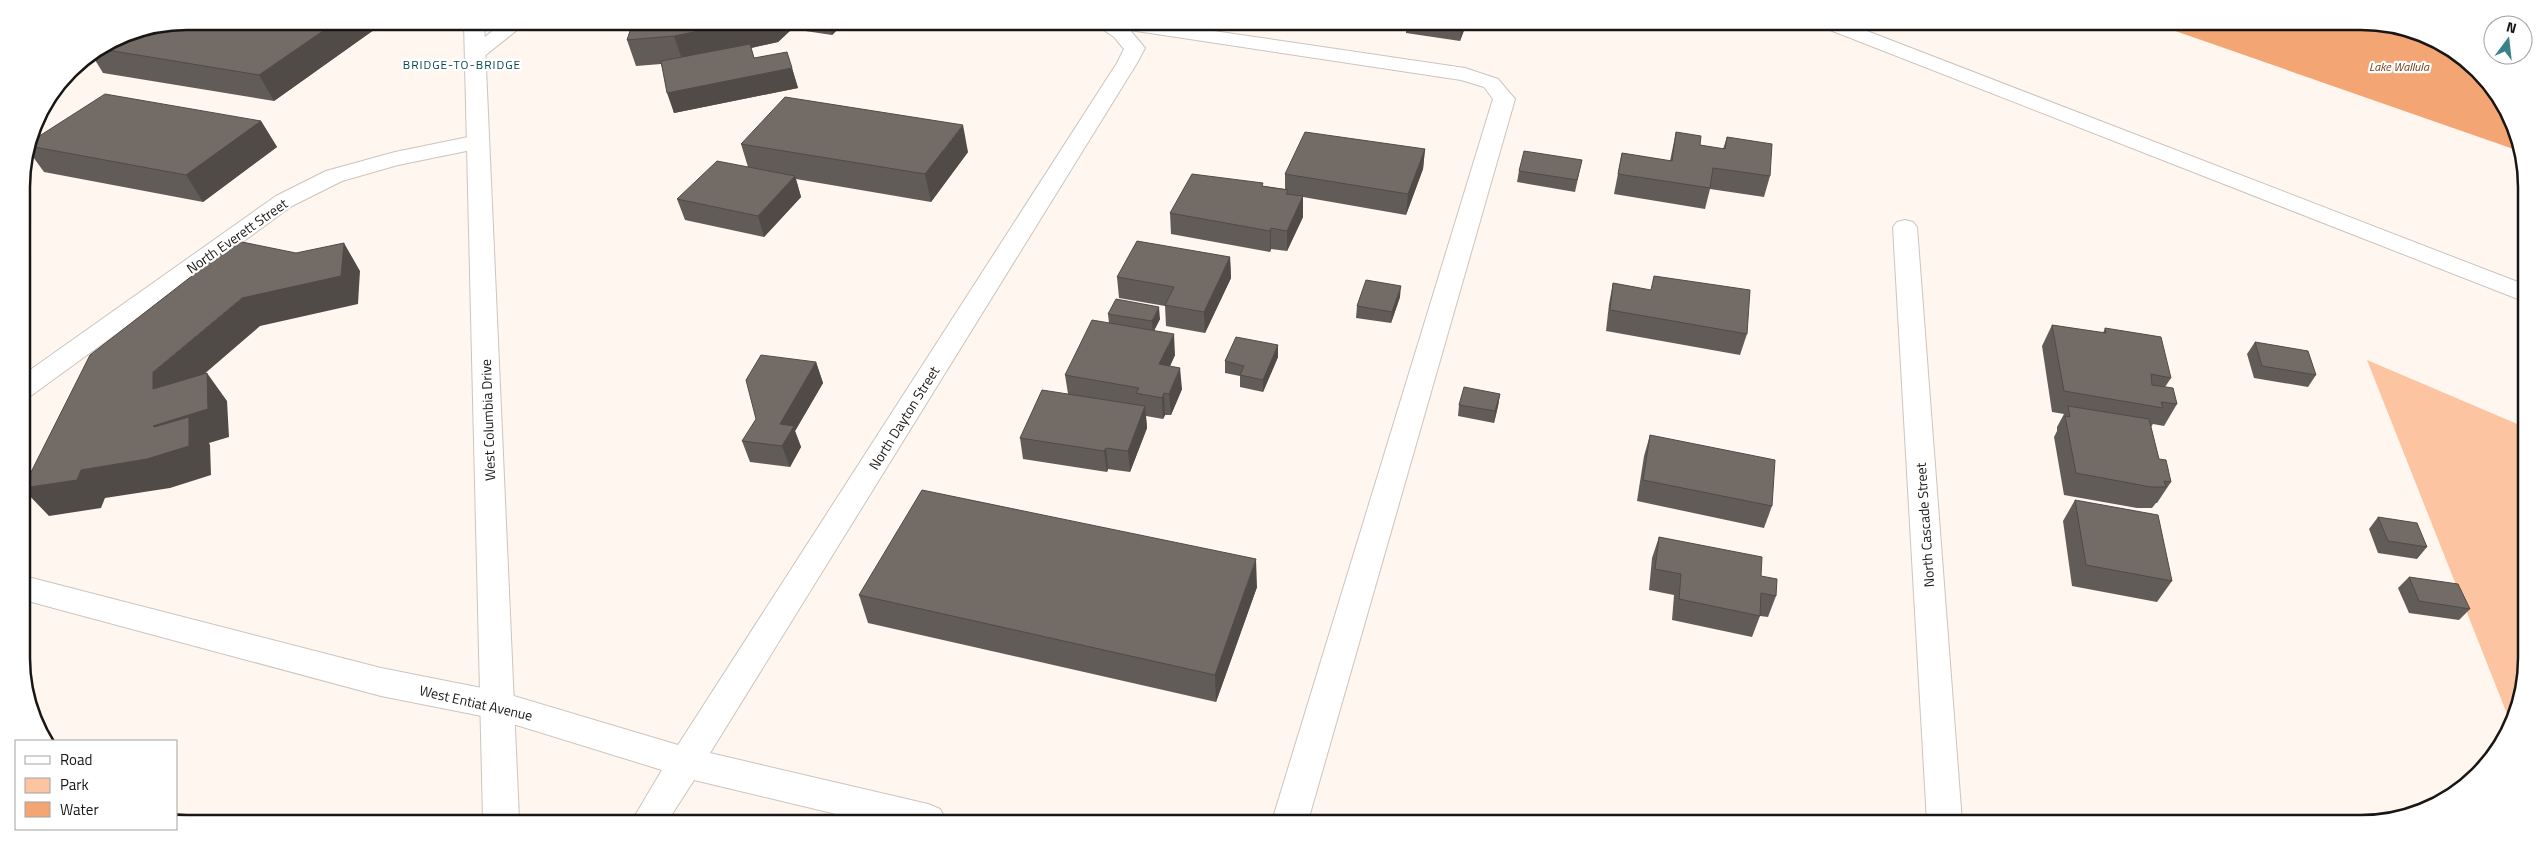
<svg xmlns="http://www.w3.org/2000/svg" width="2548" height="845" font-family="'Titillium Web',sans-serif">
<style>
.green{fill:#fcc4a0}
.water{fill:#f3a673}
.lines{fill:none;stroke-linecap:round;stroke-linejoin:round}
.minor-casing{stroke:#ccc4bf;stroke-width:2}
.major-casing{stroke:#ccc4bf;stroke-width:2}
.minor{fill:#fff;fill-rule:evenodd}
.major{fill:#fff;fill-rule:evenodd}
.wall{fill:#625c58}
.shaded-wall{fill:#504b47}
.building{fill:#726b66;stroke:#504b47}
.labels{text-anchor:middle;stroke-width:4.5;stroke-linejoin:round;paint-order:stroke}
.far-neighbourhood-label{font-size:12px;letter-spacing:1px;fill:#04474c;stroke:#fff}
.far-water-label{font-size:12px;font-style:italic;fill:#6b3a14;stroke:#fff}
.street-label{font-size:14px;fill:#191614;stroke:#fff}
.rim{fill:none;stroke:#191614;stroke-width:2.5}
</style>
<rect width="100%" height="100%" fill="#fff6f0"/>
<path class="green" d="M2367 360 2522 426 2521 701 2511 724Z"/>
<path class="water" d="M2161 26 2404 27 2444 44 2485 78 2522 152Z"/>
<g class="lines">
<g class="minor-casing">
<g id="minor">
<path d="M504 22H527L482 58 475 60 468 58 465 54 468 50Z"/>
<path d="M1095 24H1166L1465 68 1498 79 1515 99 1308 821H1272L1493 99 1484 87 1461 80 1130 30 1145 48 1137 63 710 753 928 804 940 809 946 820H861L694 780 669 819H633L662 770 497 719 381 696 24 600V576L381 668 497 691 678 745 1117 63 1124 49 1114 37Z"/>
<path d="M1827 26H1854L2523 284V301L1830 30Z"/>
<path d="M478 135 486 137 489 142 486 147 398 165 342 181 292 206 32 395 23 397V375L276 196 326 171 395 152Z"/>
<path d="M1905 220 1913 222 1917 227 1962 822H1927L1893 227 1897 222Z"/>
</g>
</g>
<g class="major-casing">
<path id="major" d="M464 22H484L519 819H483Z"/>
</g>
<use href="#minor" class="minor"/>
<use href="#major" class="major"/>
</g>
<g class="wall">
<path d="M187 21 385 22 274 101 103 73 92 55 124 34Z"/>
<path d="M633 22 844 23 832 35 792 29 778 42 751 48 754 58 792 68 798 88 674 113 661 64 636 66 627 40Z"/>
<path d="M1406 24 1466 25 1460 41 1406 33Z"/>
<path d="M261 121 277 147 203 202 44 172 28 150 30 142Z"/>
<path d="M1676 132 1700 145 1723 149 1727 137 1770 176 1764 197 1710 189 1705 209 1614 194 1622 153 1670 161Z"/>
<path d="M741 144 968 152 931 202 796 179 801 197 764 237 685 220 677 199 748 167Z"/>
<path d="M1425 149 1423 169 1406 215 1303 197V217L1287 251 1271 249 1270 252 1171 234 1170 213 1263 186 1285 189V174Z"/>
<path d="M1582 160 1575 192 1517 182 1519 171Z"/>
<path d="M1230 257 1231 278 1205 333 1166 326 1165 306 1119 298 1117 277Z"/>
<path d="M1613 283 1747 334 1740 355 1606 331 1609 304Z"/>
<path d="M1400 297 1391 323 1356 318 1357 306Z"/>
<path d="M1108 314 1160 319 1154 330 1175 355 1170 366 1182 389 1171 415H1165L1163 419 1146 416 1147 428 1130 472 1108 469 1107 472 1023 459 1020 438 1068 394 1065 375 1109 323Z"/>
<path d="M2052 325 2103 333 2105 328 2171 378 2165 387 2177 404 2164 426 2153 424 2151 427 2159 459 2171 482 2157 503H2156L2152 508H2137L2064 495 2054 437 2057 431V427L2064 414 2052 412 2042 346Z"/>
<path d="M2255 342 2316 375 2308 387 2254 378 2247 354Z"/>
<path d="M1278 345V357L1263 392 1240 387V376L1225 373V361Z"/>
<path d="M816 362 823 383 795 431 801 447 790 467 750 462 742 441Z"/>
<path d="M1500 394 1498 406 1494 423 1458 416 1459 405Z"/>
<path d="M1650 435 1772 506 1764 528 1637 501 1644 456Z"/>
<path d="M2075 500 2172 581 2157 602 2072 586 2063 521Z"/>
<path d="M2378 517 2427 547 2417 559 2378 553 2369 529Z"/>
<path d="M1659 537 1761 576 1776 596 1768 617 1760 616 1752 637 1672 620 1674 595 1649 590 1652 558Z"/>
<path d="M2409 577 2470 609 2459 620 2409 613 2398 588Z"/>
<path d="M1257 587 1216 702 868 623 859 595Z"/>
</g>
<g class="shaded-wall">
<path d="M336 22H385L274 101 259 75Z"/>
<path d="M738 23H791L792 29 778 42 751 48 759 75 792 68 798 88 674 113 667 93 683 62 674 36Z"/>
<path d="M829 23H844L832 35Z"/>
<path d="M1463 25H1466L1460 41 1461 30Z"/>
<path d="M261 121 277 147 203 202 186 175Z"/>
<path d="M963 125 968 152 931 202 925 174Z"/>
<path d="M1425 149 1423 169 1406 215 1408 194Z"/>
<path d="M795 176 801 197 764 237 758 216Z"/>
<path d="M1303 196V217L1287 251V231Z"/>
<path d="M1271 228V249L1270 252V231Z"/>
<path d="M344 243 360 271 358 304 260 326 174 400 153 389V372L242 298Z"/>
<path d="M1230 257 1231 278 1205 333 1204 312Z"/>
<path d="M1401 286 1400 297 1391 323 1392 312Z"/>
<path d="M1159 307 1160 319 1153 333 1152 321Z"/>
<path d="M1174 334 1175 355 1161 386 1159 364Z"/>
<path d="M1278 345V357L1263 392V380Z"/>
<path d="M816 362 823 383 795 431 801 447 790 467 782 446 780 424Z"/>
<path d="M1180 368 1182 389 1171 415 1169 394Z"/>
<path d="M207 373 227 401 229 437 209 443 210 445 211 475 170 488 105 498 101 508 49 516 23 489 81 470 154 427 153 426Z"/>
<path d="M1164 393 1165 415 1163 419 1162 398Z"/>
<path d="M1500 394 1498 406 1494 423 1495 411Z"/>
<path d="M1145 406 1147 428 1130 472 1128 451Z"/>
<path d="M1106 448 1108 469 1107 472 1104 451Z"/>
<path d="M1256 559 1257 587 1216 702 1215 675Z"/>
</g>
<g class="building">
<path d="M187 21 336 22 259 75 101 49 124 34Z"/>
<path d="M633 22 738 23 674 36 627 40Z"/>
<path d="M1418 24 1463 25 1461 30Z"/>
<path d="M750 44 754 58 787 52 792 68 667 93 661 61Z"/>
<path d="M105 94 261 121 186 175 29 146 30 142Z"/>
<path d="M785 97 963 125 925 174 741 144Z"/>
<path d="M1305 132 1425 149 1408 194 1285 174Z"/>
<path d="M1676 132 1701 136 1700 145 1725 149 1727 137 1772 144 1770 176 1713 168 1710 188 1618 174 1622 153 1672 161Z"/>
<path d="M1524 151 1582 160 1577 180 1519 171Z"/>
<path d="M717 161 795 176 758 216 677 199Z"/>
<path d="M1192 174 1263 183 1262 186 1288 190 1286 194 1303 196 1287 231 1271 228 1270 231 1170 213Z"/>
<path d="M237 241 296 253 344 243 341 276 242 298 153 372V389L207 373 208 409 153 426 154 427 189 417V446L147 459 81 470 77 480 23 488 90 355Z"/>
<path d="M1137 241 1230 257 1204 312 1165 305 1174 287 1117 277Z"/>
<path d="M1654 276 1750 290 1747 334 1610 310 1613 283 1651 290Z"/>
<path d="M1366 280 1401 286 1392 312 1357 306Z"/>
<path d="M1116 299 1159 307 1152 321 1108 314Z"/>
<path d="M1092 320 1174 334 1159 364 1180 368 1169 394 1164 393 1162 398 1136 393 1139 388 1065 375Z"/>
<path d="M2052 325 2106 333 2105 328 2161 337 2171 378 2151 374 2152 385 2173 388 2177 404 2161 402 2163 408 2064 391Z"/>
<path d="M1236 337 1278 345 1263 380 1240 375 1244 366 1225 361Z"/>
<path d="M2255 342 2308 351 2316 375 2262 366Z"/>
<path d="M761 355 816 362 780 424 794 426 782 446 742 441 756 419 746 380Z"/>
<path d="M1464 387 1500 394 1495 411 1459 405Z"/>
<path d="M1042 390 1145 406 1128 451 1106 448 1104 451 1020 438Z"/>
<path d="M2068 406 2149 419 2159 459 2166 460 2171 482 2164 481 2166 487H2151L2076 473 2065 416 2070 417Z"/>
<path d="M1650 435 1775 460 1772 506 1643 480Z"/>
<path d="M922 490 1256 559 1215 675 859 595Z"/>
<path d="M2075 500 2158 515 2172 581 2086 565Z"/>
<path d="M2378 517 2417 523 2427 547 2388 541Z"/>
<path d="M1659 537 1762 557 1761 576 1777 579 1776 596 1761 593 1760 616 1679 599 1681 574 1655 569Z"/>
<path d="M2409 577 2458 584 2470 609 2419 601Z"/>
</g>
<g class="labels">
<g class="far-neighbourhood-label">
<text x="462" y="69">BRIDGE-TO-BRIDGE</text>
</g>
<g class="far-water-label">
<text x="2399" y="71">Lake Wallula</text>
</g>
<g class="street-label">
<text transform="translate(237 236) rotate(-35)" y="5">North Everett Street</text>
<text transform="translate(904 418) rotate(-58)" y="5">North Dayton Street</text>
<text transform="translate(488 420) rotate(-92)" y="5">West Columbia Drive</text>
<text transform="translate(1925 525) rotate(-94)" y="5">North Cascade Street</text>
<text transform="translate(476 703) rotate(13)" y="5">West Entiat Avenue</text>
</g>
</g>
<path d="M0 0H2548V845H0ZM187 30H2361A157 157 0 0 1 2518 187V658A157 157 0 0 1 2361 815H187A157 157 0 0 1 30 658V187A157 157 0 0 1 187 30Z" fill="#fff" fill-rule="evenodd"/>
<path class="rim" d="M187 30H2361A157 157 0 0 1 2518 187V658A157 157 0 0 1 2361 815H187A157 157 0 0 1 30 658V187A157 157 0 0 1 187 30Z"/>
<rect x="15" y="740" width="162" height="90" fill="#ffffff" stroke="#a3a2a1"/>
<rect x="25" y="756" width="25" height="8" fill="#ffffff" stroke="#a3a2a1"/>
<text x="60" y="765" font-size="15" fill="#191614">Road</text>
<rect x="25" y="778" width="25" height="15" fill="#fcc4a0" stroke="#a3a2a1"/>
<text x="60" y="790" font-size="15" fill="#191614">Park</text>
<rect x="25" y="802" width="25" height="15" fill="#f3a673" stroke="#a3a2a1"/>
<text x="60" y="815" font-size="15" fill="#191614">Water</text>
<g transform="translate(2508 40) rotate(15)"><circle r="24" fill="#ffffff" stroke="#a3a2a1"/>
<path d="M0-4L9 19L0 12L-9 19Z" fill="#3a8289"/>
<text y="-8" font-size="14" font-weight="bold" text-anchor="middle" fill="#191614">N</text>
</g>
</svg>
